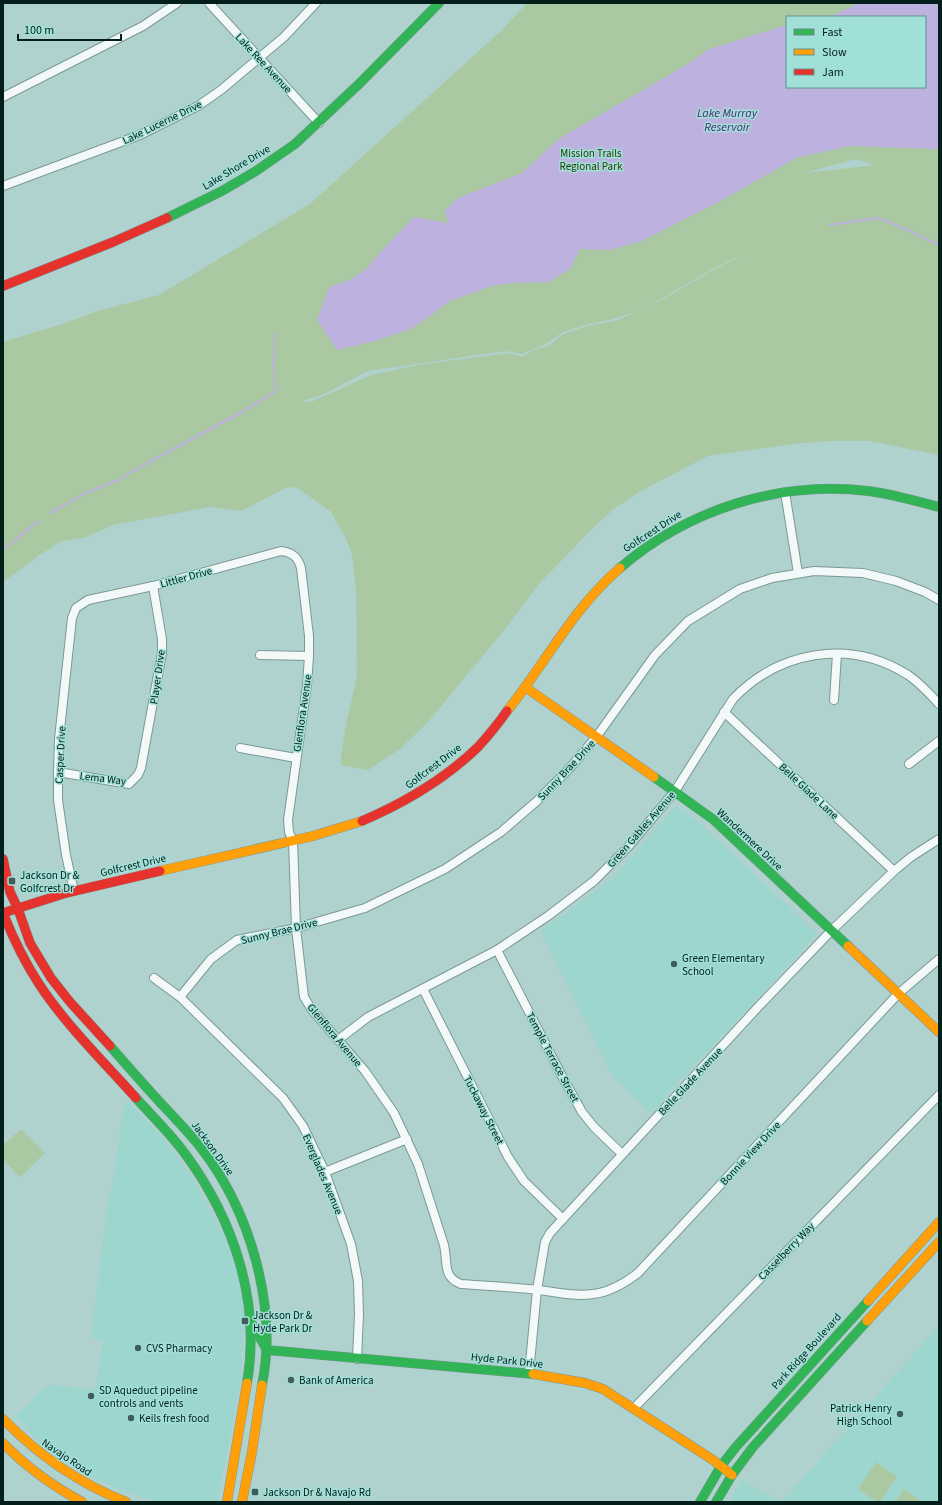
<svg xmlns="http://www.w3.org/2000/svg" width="942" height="1505" font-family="'Source Sans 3',sans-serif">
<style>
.built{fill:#9dd5cf}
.green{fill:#aac9a2;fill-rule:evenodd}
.water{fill:#bdb1df}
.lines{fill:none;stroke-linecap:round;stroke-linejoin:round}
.stream{stroke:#bdb1df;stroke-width:2}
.street-casing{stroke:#7c9894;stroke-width:10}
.fast-casing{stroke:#7c9894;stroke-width:10}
.slow-casing{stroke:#7c9894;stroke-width:10}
.jam-casing{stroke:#7c9894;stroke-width:10}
.street{stroke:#f3f8f8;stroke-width:8}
.fast{stroke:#30b455;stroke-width:9}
.slow{stroke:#ff9f0a;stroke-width:9}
.jam{stroke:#e5322d;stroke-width:9}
.poi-dot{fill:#405d5a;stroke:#a1e0d8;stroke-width:1.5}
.labels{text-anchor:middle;stroke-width:3;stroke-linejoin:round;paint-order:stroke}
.street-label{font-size:11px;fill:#041e1b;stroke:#a1e0d8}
.park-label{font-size:11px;fill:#283904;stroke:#a1e0d8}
.poi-label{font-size:11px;fill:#041e1b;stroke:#a1e0d8;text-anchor:start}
.water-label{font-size:12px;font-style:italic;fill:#4f2572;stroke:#a1e0d8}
</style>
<rect width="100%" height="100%" fill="#afd2ce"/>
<g class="built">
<path d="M676 806 712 834 817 934 777 978 675 1085 651 1114 613 1076 541 931 613 878Z"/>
<path d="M128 1101 170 1147 193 1179 227 1242 239 1277 244 1316 241 1380 217 1502H159L129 1493 83 1473 37 1440 16 1416 47 1385 96 1389 103 1339 91 1338 108 1200 113 1184 124 1105Z"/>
<path d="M939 1326V1502H782Z"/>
<path d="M741 1480 780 1502H730Z"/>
</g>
<g class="green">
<path d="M527 3H939V455L870 441H829L793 444 708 456 639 492 614 509 594 527 538 585 506 628 427 723 400 749 368 770 341 765V756L346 725 357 675 356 590 352 554 344 534 331 512 298 488 288 487 241 511 210 507 113 525 84 538 62 541 38 556 3 582V342L62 324 101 310 159 295 310 204 502 30ZM787 17H925V87H787ZM856 159 875 165 804 173ZM738 256V257L706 274 660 301 618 320 587 326 564 334 546 347 539 348 521 357 510 353 423 364 371 375 311 402 302 401 322 395 368 371 505 351 522 354 544 345 563 332 585 325 613 319 635 312 656 302 707 272Z"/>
<path d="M21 1129 45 1153 20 1177 3 1159V1145Z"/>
<path d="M876 1462 897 1477 880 1502H877L858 1489Z"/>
<path d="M904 1489 922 1502H895Z"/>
</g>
<path class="water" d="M859 3H939V149L849 146 796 158 726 198 642 241 609 250 580 249 570 269 549 282 512 283 492 286 450 301 413 328 375 341 337 350 317 320 329 287 350 280 365 270 388 244 414 217 448 223 445 211 458 198 522 173 560 138 688 64 709 49 784 26 787 27V87H925V17H830Z"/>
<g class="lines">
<g class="stream">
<path d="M829 225 879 218 914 233 939 245"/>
<path d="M50 513 86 493 118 480 149 462 242 412 276 391 273 363 276 334"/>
<path d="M3 549 12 543 38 521"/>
</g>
<g class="street-casing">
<g id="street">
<path d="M209 3 319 123"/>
<path d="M3 97 143 26 177 3"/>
<path d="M3 186 140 135 198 106 221 90 284 37 316 3"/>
<path d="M785 492 798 573"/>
<path d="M260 655 309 656"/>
<path d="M834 700 837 654"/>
<path d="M724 712 894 871"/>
<path d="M240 748 296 758"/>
<path d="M909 764 939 741"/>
<path d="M58 772 129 784 138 775 141 768 162 653V639L153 586"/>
<path d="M74 891 66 855 58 800V772L59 739 72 618 76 608 88 600 153 586 281 551C292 552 298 557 301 568L309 636V656L307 685 288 820 289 832 293 841 296 928 304 997 312 1010 365 1071 394 1113 418 1164 444 1245C448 1262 442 1277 461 1284 487 1286 512 1287 538 1290 556 1292 575 1297 593 1294 610 1292 625 1283 638 1273L898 994 939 959"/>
<path d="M497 950 563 1078 582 1112 594 1127 622 1154"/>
<path d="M154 978 180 997 283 1098 303 1126 325 1172 351 1244 358 1281 359 1314 357 1359"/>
<path d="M423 989 508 1157 524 1181 563 1219"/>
<path d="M180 997 211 959 237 940 296 928 365 908 445 869 501 832 537 801 569 769 597 736 655 655 688 621 740 589 772 578 814 571 863 573 896 581 925 592 939 600"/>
<path d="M338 1040 368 1017 497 950 548 916 594 881 628 847 675 791 733 699C779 651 849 638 908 675 920 683 929 693 939 704"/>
<path d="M325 1172 407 1139"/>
<path d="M529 1373 537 1290 545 1242 550 1233 759 1006 831 931 894 871 911 857 939 839"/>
<path d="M634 1408 939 1095"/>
</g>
</g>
<g class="fast-casing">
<g id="fast">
<path d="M167 218 222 191 256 171 295 144 359 84 439 3"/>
<path d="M620 568C687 510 779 480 868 491 892 494 916 501 939 507"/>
<path d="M654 777 714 820 848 946"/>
<path d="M110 1046C130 1069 150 1092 171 1114 181 1125 192 1136 201 1148 250 1211 278 1306 262 1385"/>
<path d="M136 1098C152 1116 171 1134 186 1155 234 1221 261 1301 247 1383"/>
<path d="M252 1324 267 1350 533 1374"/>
<path d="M700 1502 721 1466 735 1448 868 1301"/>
<path d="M716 1502 732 1475 753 1447 867 1321"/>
</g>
</g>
<g class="slow-casing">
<g id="slow">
<path d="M525 687 654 777"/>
<path d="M507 711C545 664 573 608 620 568"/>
<path d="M160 871 313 836 362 821"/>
<path d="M848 946 939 1032"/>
<path d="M868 1301 939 1222"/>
<path d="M867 1321 939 1242"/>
<path d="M533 1374 585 1383 603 1389 713 1460 732 1475"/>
<path d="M3 1419C39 1456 78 1483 126 1502"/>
<path d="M3 1443C26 1467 53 1486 82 1502"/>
<path d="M227 1502 247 1383"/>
<path d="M242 1502 252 1452 262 1385"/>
</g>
</g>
<g class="jam-casing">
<g id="jam">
<path d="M3 286 113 242 167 218"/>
<path d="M362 821C404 803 445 779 478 747 488 736 498 724 507 711"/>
<path d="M3 859 10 892 18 909 30 943 51 978 70 1002 110 1046"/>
<path d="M3 913 66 893 160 871"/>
<path d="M3 913C13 938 24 961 39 984 66 1025 103 1061 136 1098"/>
</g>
</g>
<use href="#street" class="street"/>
<use href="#fast" class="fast"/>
<use href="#slow" class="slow"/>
<use href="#jam" class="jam"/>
</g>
<g class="poi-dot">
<rect x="8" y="877" width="8" height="8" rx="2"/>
<circle cx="674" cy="964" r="4"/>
<rect x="241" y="1317" width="8" height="8" rx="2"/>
<circle cx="138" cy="1348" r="4"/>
<circle cx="291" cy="1380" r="4"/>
<circle cx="91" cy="1396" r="4"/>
<circle cx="900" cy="1414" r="4"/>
<circle cx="131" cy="1418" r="4"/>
<rect x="251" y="1488" width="8" height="8" rx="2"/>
</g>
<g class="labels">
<g class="street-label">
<text transform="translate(264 63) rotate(47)" y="4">Lake Ree Avenue</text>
<text transform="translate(162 122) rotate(-26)" y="4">Lake Lucerne Drive</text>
<text transform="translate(236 167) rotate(-31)" y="4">Lake Shore Drive</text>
<text transform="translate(652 531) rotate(-33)" y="4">Golfcrest Drive</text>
<text transform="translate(186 577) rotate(-15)" y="4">Littler Drive</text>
<text transform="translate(157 677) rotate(-82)" y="4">Player Drive</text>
<text transform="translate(302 713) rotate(-82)" y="4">Glenflora Avenue</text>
<text transform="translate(60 755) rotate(-87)" y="4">Casper Drive</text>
<text transform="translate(433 766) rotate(-37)" y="4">Golfcrest Drive</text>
<text transform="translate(566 770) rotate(-47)" y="4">Sunny Brae Drive</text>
<text transform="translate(103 778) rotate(7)" y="4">Lema Way</text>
<text transform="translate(809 791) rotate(43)" y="4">Belle Glade Lane</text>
<text transform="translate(641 829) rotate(-49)" y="4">Green Gables Avenue</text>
<text transform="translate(750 839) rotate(43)" y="4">Wandermere Drive</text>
<text transform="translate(133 865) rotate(-13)" y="4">Golfcrest Drive</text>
<text transform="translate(279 931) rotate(-14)" y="4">Sunny Brae Drive</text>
<text transform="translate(335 1035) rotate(50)" y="4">Glenflora Avenue</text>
<text transform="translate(553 1057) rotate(62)" y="4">Temple Terrace Street</text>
<text transform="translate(690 1081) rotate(-47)" y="4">Belle Glade Avenue</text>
<text transform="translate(484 1110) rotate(63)" y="4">Tuckaway Street</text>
<text transform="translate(213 1148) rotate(54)" y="4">Jackson Drive</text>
<text transform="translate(750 1153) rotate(-47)" y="4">Bonnie View Drive</text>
<text transform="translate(323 1174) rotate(67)" y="4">Everglades Avenue</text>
<text transform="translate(786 1251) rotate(-46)" y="4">Casselberry Way</text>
<text transform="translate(806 1351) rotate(-48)" y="4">Park Ridge Boulevard</text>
<text transform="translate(507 1360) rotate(6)" y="4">Hyde Park Drive</text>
<text transform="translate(67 1457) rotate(34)" y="4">Navajo Road</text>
</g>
<g class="park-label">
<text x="591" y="157">Mission Trails<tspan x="591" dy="13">Regional Park</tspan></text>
</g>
<g class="poi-label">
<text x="20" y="879">Jackson Dr &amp;<tspan x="20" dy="13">Golfcrest Dr</tspan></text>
<text x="682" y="962">Green Elementary<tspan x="682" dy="13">School</tspan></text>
<text x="253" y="1319">Jackson Dr &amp;<tspan x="253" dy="13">Hyde Park Dr</tspan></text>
<text x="146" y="1352">CVS Pharmacy</text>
<text x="299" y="1384">Bank of America</text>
<text x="99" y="1394">SD Aqueduct pipeline<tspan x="99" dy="13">controls and vents</tspan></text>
<text x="892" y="1412" text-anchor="end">Patrick Henry<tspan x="892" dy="13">High School</tspan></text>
<text x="139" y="1422">Keils fresh food</text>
<text x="263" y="1496">Jackson Dr &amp; Navajo Rd</text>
</g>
<g class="water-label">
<text x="727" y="117">Lake Murray<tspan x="727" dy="14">Reservoir</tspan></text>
</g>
</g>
<rect width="942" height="1505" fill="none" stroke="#041e1b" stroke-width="8"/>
<rect x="786" y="16" width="140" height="72" fill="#a1e0d8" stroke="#62928c"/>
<rect x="794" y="29" width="20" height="6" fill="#30b455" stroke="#62928c"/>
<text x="822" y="36" font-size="12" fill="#041e1b">Fast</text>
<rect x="794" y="49" width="20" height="6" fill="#ff9f0a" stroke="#62928c"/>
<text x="822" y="56" font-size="12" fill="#041e1b">Slow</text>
<rect x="794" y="69" width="20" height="6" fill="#e5322d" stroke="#62928c"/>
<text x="822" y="76" font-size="12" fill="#041e1b">Jam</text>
<path d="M18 34v6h103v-6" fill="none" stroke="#041e1b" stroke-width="2"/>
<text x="24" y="34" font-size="12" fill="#041e1b" stroke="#a1e0d8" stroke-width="3" paint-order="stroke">100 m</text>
</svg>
